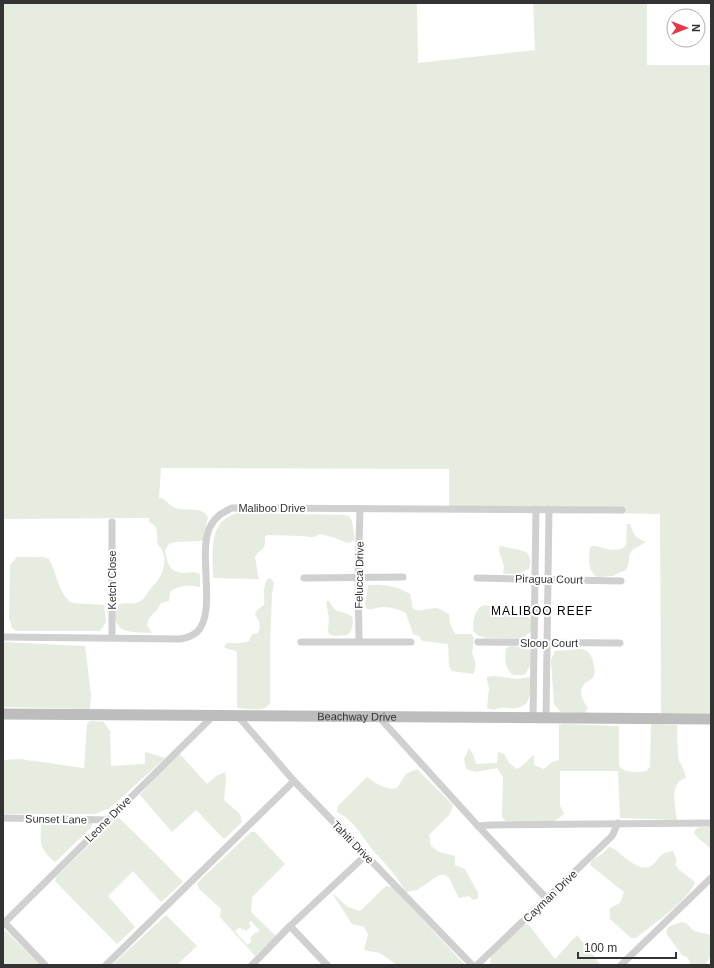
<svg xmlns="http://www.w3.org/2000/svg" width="714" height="968" font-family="Helvetica,sans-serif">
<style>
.green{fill:#e6ecdf;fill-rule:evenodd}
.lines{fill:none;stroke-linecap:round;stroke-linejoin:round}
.street{stroke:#d0d0d0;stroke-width:7}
.secondary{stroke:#bdbdbd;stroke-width:11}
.labels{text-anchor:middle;stroke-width:4;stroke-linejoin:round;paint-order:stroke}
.street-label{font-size:11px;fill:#333;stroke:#fff}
.neighbourhood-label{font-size:12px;letter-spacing:1px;fill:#000;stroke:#fff}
</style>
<rect width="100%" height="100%" fill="#fff"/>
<g class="green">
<path d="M3 3H417L418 63 535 50 533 3H647V65H711V713H661L660 514 449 510V469L161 468 159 498H162C167 501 169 505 175 508 186 512 201 505 208 517L204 534V540L200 541 174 542 169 544 165 550C168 565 169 573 187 573 192 572 195 572 200 574V587C189 585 179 585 170 592L169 601 161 603 157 610 149 618 147 625 152 633C138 632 115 635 115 615 115 611 116 607 120 604 126 602 133 605 139 602 145 599 147 593 151 588 162 579 171 556 158 545 156 536 160 526 149 522V518L3 519Z"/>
<path d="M239 513 344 515 349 516 352 521 355 540 348 543 345 542 332 537 320 534C313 538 312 538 304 536L268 535 265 536C266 553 261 546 255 557L258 576 259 579 213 578C213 554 207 519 239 513Z"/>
<path d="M627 524H630C634 536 635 537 646 542 639 546 630 549 629 557 629 562 628 566 626 570L612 576 597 577C587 570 589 558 590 547L595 546 611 550 622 549 626 545Z"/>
<path d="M500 546C504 546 506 548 510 548 523 551 534 550 529 569L518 574H503L504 566 499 551Z"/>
<path d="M17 557H44L49 559C57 573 58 594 72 603L104 605 106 622 100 631H17L12 628 9 618 10 565Z"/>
<path d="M269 578 271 579 274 583 272 594 270 646V703C265 713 248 708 238 708L237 706V652C233 649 228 650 224 647L227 643C235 643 242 644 249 641L252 634H257C262 627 260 621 255 615L257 610 264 605C265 597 262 584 269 578Z"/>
<path d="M368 585C384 584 397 586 410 594L413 609C422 613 428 607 437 608 441 609 445 612 449 614L450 624 455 634H471L474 638 472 654C476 660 477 667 473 674L452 671 449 666 448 644 422 641 419 636 413 634 406 613C398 609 386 605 376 608 372 609 371 610 367 609L365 604Z"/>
<path d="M329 601 335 610 348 614 352 617 353 623 351 631 347 635 334 636 329 634 328 631 329 618 326 602Z"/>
<path d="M484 605 492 606 495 611 500 614 512 613 531 618 533 630 522 639 487 638 479 636 473 631C473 621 474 609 484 605Z"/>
<path d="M3 642 85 646 91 695 90 709 3 707Z"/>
<path d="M511 646 519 647 530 650C535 660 530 667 525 675H513C504 667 505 660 506 648Z"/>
<path d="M582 649C582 649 587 651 588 652 593 656 597 672 593 678 591 680 587 681 585 683 577 691 583 701 588 708L585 713 561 712 554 704 551 660 555 651Z"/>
<path d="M493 676 518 679 528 677 531 679C531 695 530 710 509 708 503 707 499 707 494 710L487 708 489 688 487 680V677Z"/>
<path d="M90 721 104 722 110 731 111 766 145 764V752L165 758 110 808 95 814H3V760L20 759 84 768 87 724Z"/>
<path d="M563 724 619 726V766C625 773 637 773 646 771L650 767 651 724 677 725 678 758 685 773 686 778C669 781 675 807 677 820L620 818 618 771H560V806L564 814 555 821H506L502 817 503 777 497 768 476 772 466 769 464 759 469 748 473 754 476 764 497 763 498 752 504 754 509 763 517 769C525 765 528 759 534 755V765L544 769 552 762 559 760V725Z"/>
<path d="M178 752 207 784 216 776 225 772 226 781 224 800 240 814 242 822 224 839 196 810 172 832 140 795Z"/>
<path d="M417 769 453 805 450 814 429 835 431 846 439 852 455 856V865L465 869 478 893V898L473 900 469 896 459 898 449 878 445 875H439L417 890 406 892C397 875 383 862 371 848 361 834 353 820 337 812L338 806 367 777C376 783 386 791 397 788L406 774Z"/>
<path d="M118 817 153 851 183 882 161 902 133 871 108 896 135 927 117 944 55 881 57 876Z"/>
<path d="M93 821 91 828 55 862C38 847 41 844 41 823Z"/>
<path d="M702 827H711V850C706 842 697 840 694 832L697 828Z"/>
<path d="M251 832H255L285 864 252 897 251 912 276 936 255 956 220 917 221 909 199 889 197 883ZM251 921 260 931 257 933 256 932 250 938 252 941 247 945 235 931 240 927 242 930 244 929 246 931 251 927 249 923Z"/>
<path d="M609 847 613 848C622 855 640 873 651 866 662 858 656 854 673 851L677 861 675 864 678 869 695 882C690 899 651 926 636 938H631L610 919V908L620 903 624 892 590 865 592 860 602 854Z"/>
<path d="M386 886 392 887 465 965H397L380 953 364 950 368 934 364 927 352 924 332 893 348 907 360 911Z"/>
<path d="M166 915 197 946 177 965H112Z"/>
<path d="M682 922 687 924 694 931 711 935V956L705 965H688L690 963 688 958 682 955 666 933 668 927Z"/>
<path d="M528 924 555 959 577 935 601 965H490L491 956 522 925Z"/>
<path d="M3 930 6 931 40 965H3Z"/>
</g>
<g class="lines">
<g class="street">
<path d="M112 522V638"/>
<path d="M304 578 403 577"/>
<path d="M477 578 621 581"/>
<path d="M3 637 180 639C187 638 192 636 197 632 218 611 196 550 211 525 216 516 223 512 232 508L622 510"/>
<path d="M359 641 358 578 360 509"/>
<path d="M301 642H411"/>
<path d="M478 642 620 643"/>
<path d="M237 715 294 781 472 965"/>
<path d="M378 716 478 826 547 899"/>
<path d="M533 717 536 509"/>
<path d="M546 717 549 509"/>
<path d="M3 818 108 820"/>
<path d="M478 826 491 825 711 823"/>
<path d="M3 921 45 965"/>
<path d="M3 924 214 715"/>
<path d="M290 926 327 965"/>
<path d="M106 965 294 781"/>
<path d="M252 965 290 926 366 855"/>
<path d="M477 965 612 836 618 823"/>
<path d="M621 965 711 878"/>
</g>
<path class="secondary" id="s1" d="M3 714 711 719"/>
</g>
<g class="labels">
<g class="street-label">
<text x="272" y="512">Maliboo Drive</text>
<text transform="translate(359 575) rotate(-89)" y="4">Felucca Drive</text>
<text transform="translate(549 579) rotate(1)" y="4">Piragua Court</text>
<text transform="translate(112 580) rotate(-90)" y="4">Ketch Close</text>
<text x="549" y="647">Sloop Court</text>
<text dy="4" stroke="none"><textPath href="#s1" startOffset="354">Beachway Drive</textPath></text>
<text transform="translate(56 819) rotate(1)" y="4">Sunset Lane</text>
<text transform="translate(108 819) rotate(-45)" y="4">Leone Drive</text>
<text transform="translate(353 842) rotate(46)" y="4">Tahiti Drive</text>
<text transform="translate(550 896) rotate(-44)" y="4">Cayman Drive</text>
</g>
<g class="neighbourhood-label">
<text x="542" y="615">MALIBOO REEF</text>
</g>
</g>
<rect width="714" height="968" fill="none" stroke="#333333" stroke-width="8"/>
<g transform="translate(686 28) rotate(90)"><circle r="19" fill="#ffffff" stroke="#adadad"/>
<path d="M0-3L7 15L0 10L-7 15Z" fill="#e63946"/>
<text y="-6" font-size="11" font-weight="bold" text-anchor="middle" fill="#333333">N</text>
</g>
<path d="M578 952v6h98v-6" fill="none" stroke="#333333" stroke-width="2"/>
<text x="584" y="952" font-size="12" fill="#333333" stroke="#ffffff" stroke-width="3" paint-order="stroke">100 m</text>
</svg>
